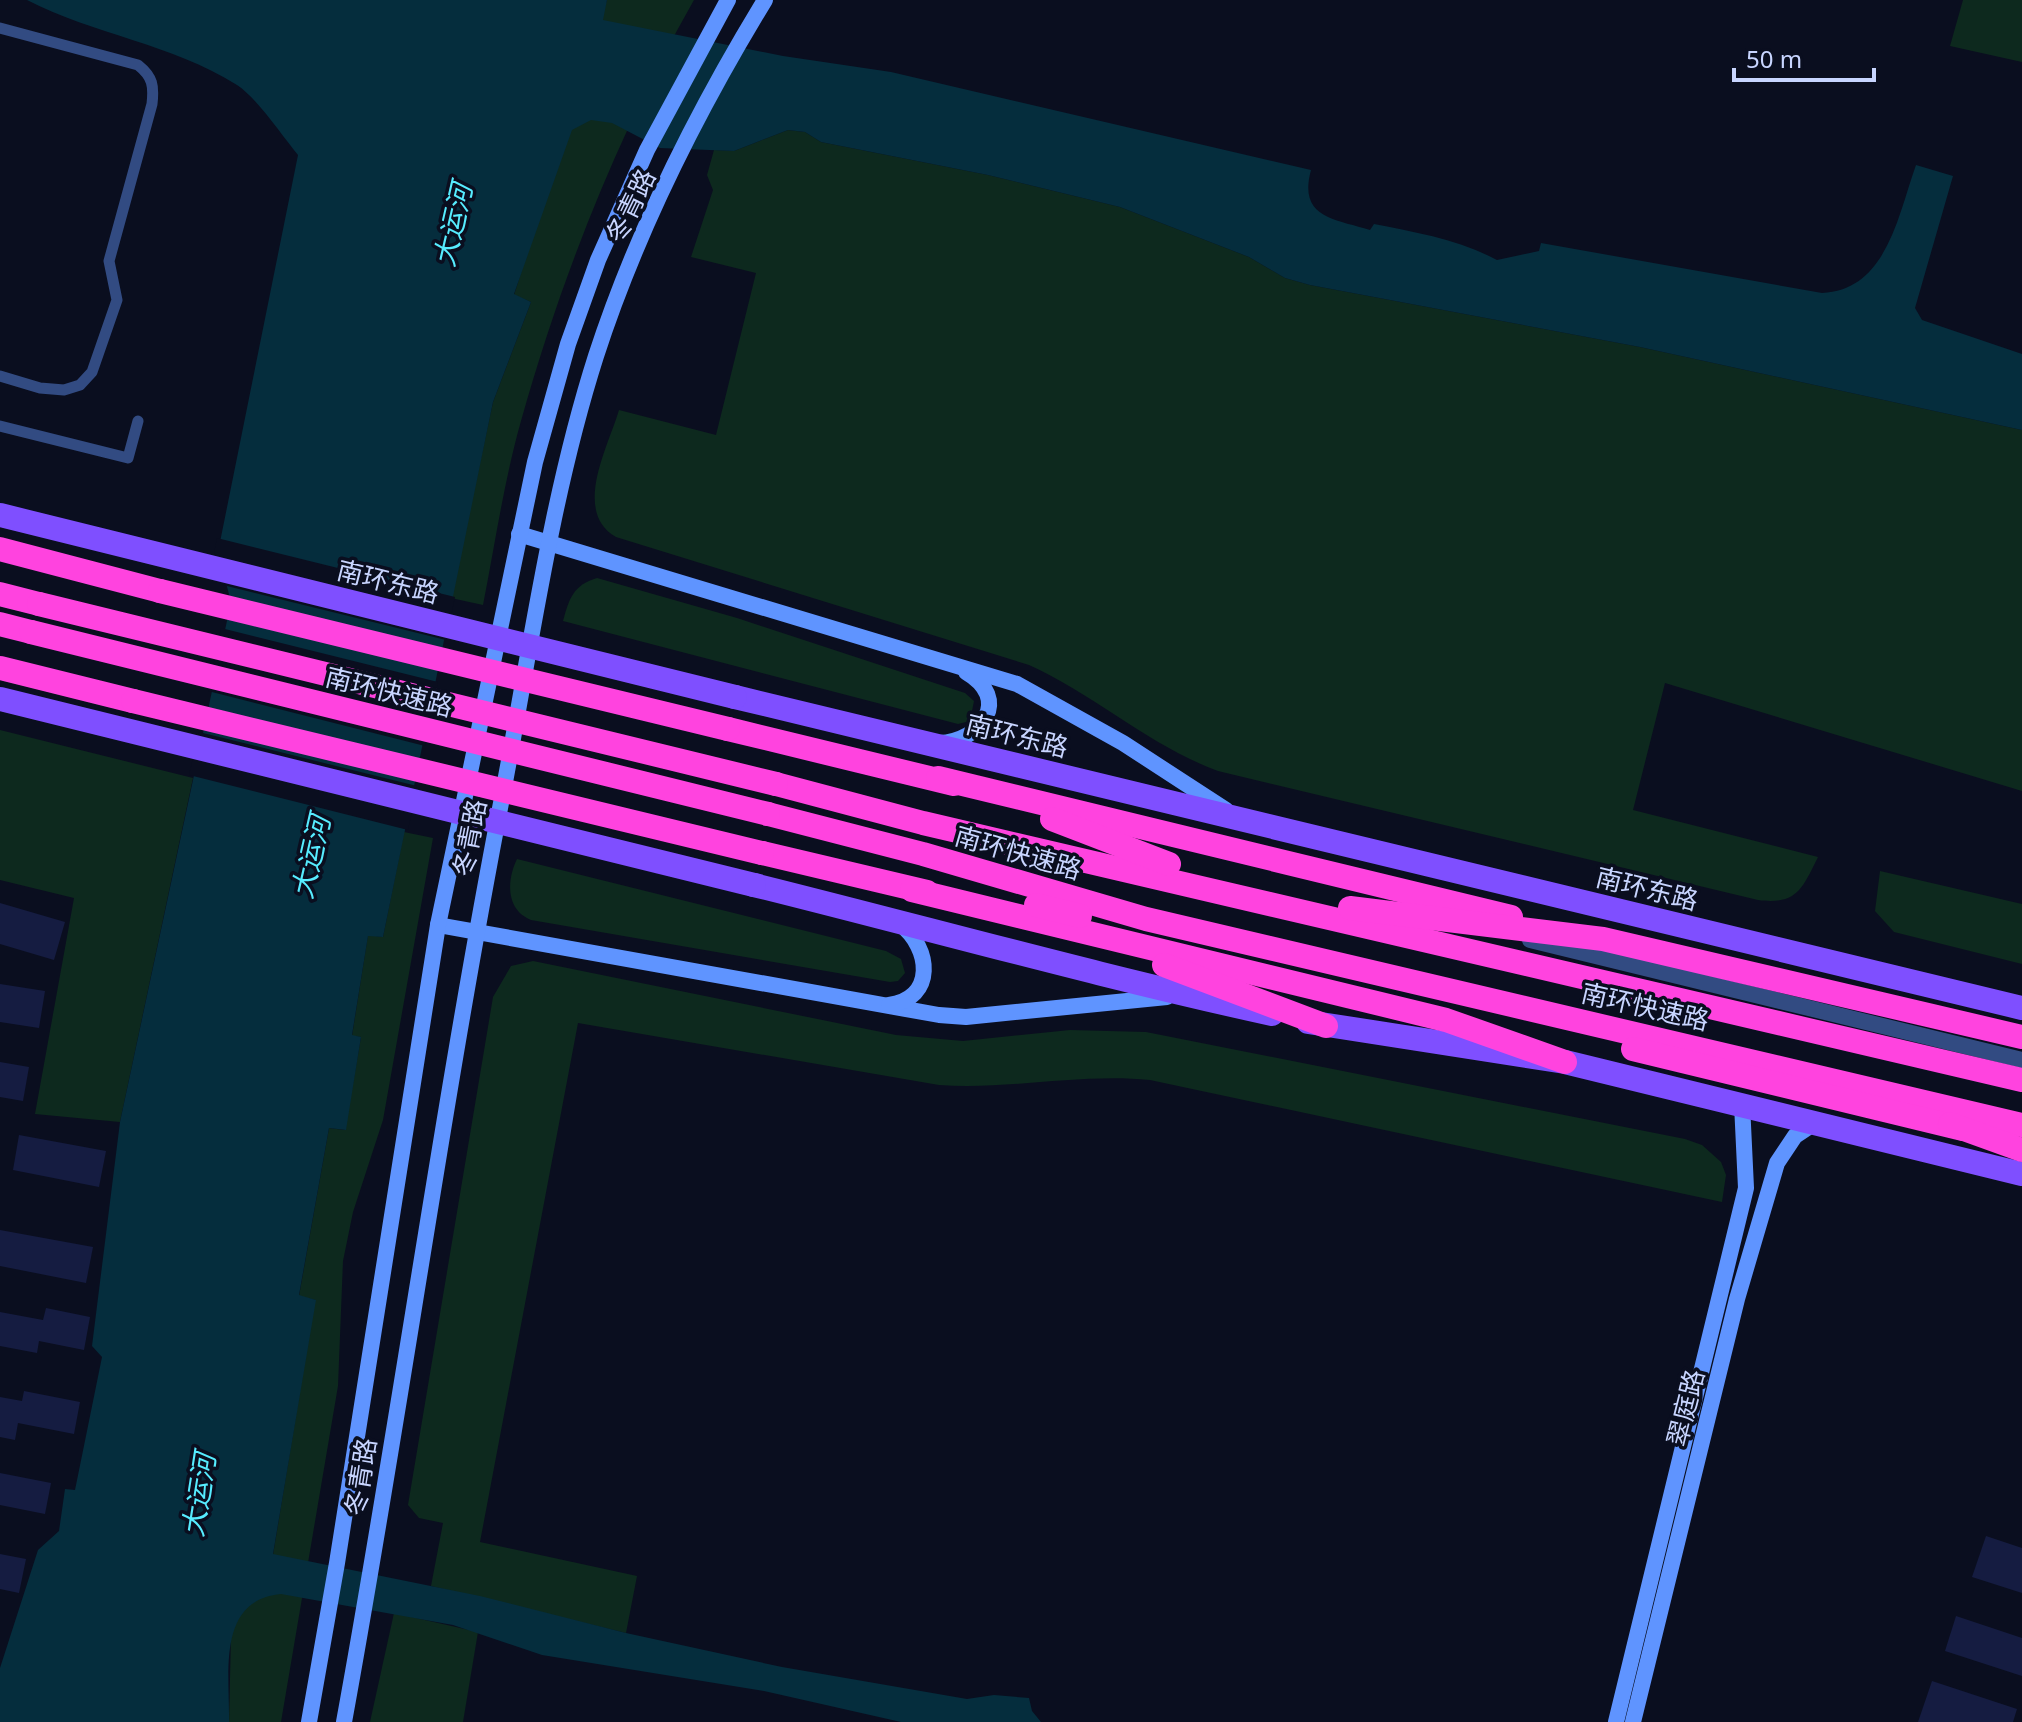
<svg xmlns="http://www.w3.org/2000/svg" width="2022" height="1722" font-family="'Noto Sans','Noto Sans SC',sans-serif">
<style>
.green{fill:#0d291e}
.water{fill:#052d3d}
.pier{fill:#0a0e1f}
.building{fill:#151c41}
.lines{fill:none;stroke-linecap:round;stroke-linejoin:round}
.lane{stroke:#324b82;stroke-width:11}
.street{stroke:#324b82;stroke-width:16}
.secondary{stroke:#5f94ff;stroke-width:16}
.primary{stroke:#7f4fff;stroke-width:24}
.highway{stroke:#ff43df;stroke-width:24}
.primary-bridge{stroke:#7f4fff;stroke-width:24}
.highway-bridge{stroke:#ff43df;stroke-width:24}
.labels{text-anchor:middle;stroke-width:7;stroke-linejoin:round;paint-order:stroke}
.street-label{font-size:26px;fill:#c8d5ff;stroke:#0a0e1f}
.water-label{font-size:28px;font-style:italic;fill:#56ecff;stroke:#0a0e1f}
</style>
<rect width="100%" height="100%" fill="#0a0e1f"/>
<g class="green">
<path d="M607 0H694C619 132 562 275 521 421 504 481 495 544 483 605L451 598 493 402 531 302 514 295Z"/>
<path d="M1963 0H2022V62L1950 46Z"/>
<path d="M788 130 805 132 821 142 988 175 1120 207 1249 257 1285 278 1310 285 1640 347 2022 430V791L1665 683 1633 810 1818 857C1802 889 1797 905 1758 900L1218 771C1150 746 1095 695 1029 665L616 537C572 512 608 447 619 410L716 435 756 273 691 257 713 190 707 175 714 150 734 151Z"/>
<path d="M597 578 737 618 965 693 974 701 970 721 958 724 563 621C569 599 573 585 597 578Z"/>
<path d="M0 730 193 778 120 1122 35 1114 74 898 0 880Z"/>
<path d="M404 832 433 838 383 1120 353 1212 343 1261 338 1386 281 1722H229L231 1635 234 1623 273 1555 315 1300 299 1296 329 1128 345 1130 361 1037 352 1036 368 935 383 937Z"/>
<path d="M517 859 886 951 901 959 905 973 898 981 890 982 531 920C505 910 507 879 517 859Z"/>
<path d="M1880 871 2022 904V964L1894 932 1875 911Z"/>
<path d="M533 961 896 1035 963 1041 1070 1030 1146 1032 1685 1139 1702 1145 1721 1162 1726 1175 1722 1202 1150 1080C1080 1073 1010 1090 939 1085L578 1023 480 1542 637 1576 626 1633 431 1586 443 1523 419 1518 408 1505 493 997 511 966Z"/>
<path d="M394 1613 478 1632 463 1722H370Z"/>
</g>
<path class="water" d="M27 0H607L603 20 783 56 891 72 1311 170C1298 218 1334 219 1370 230L1374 224C1415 232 1460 240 1497 260L1539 251 1541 243 1822 293C1887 290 1898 215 1916 165L1953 176 1915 308 1922 320 2022 354V430L1640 347 1310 285 1285 278 1249 257 1120 207 988 175 821 142 805 132 788 130 734 151 660 148 612 123 591 120 572 130 514 294 531 302 493 402 383 937 368 936 352 1035 361 1037 346 1130 329 1128 299 1295 316 1300 273 1554 480 1596 626 1633 782 1667 967 1699 994 1695 1029 1698 1032 1711 1041 1722H901L764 1691 542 1655 453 1625 281 1594C216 1600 230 1674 229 1722H0V1668L38 1550 59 1531 65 1489 75 1490 102 1357 92 1346 120 1122 231 602 218 552 298 155C282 136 257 98 237 85 170 43 95 35 27 0Z"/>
<g class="pier">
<path d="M217 538 455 597 446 640 223 585 214 553Z"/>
<path d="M221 628 438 682 425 746 208 691Z"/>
<path d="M199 732 417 786 408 830 189 775Z"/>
</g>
<g class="building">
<path d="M0 903 65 922 54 960 0 944Z"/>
<path d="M0 984 45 991 39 1028 0 1022Z"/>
<path d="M0 1062 29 1067 23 1101 0 1097Z"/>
<path d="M19 1135 106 1151 99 1187 13 1170Z"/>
<path d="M0 1230 93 1247 86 1283 0 1266Z"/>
<path d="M46 1308 90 1317 84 1350 39 1341 37 1353 0 1346V1312L43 1320Z"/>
<path d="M24 1391 80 1402 74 1434 18 1423 15 1440 0 1437V1397L22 1401Z"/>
<path d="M0 1473 51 1483 45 1514 0 1505Z"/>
<path d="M1986 1536 2022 1548V1593L1972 1577Z"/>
<path d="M0 1554 26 1559 19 1593 0 1589Z"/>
<path d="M1956 1616 2022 1638V1676L1945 1651Z"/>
<path d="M1932 1681 2017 1709 2013 1722H1918Z"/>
</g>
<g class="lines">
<g class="lane">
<path d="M0 28 138 65C153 77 154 86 152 104L109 261 117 300 92 372 80 385 64 390 40 388 0 376"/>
<path d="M0 426 128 458 138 421"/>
</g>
<path class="street" d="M1530 940 2022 1060"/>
<g class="secondary">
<path d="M519 534 1017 684 1123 743 1226 810"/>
<path d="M939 743C982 741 1012 699 966 672"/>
<path d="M438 925 939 1015 966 1017 1167 997"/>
<path d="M889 1005C936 998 931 948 900 924"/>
<path d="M309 1722 337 1563 438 925 535 462 568 344 598 260 647 150 728 0"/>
<path d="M344 1722C400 1416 442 1108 501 803 530 654 550 500 596 356 636 233 698 110 765 0"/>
<path d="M1616 1722 1746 1188 1742 1104"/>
<path d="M1633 1722 1737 1299 1777 1163 1795 1136 1816 1122"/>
</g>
<g class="primary">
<path d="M735 697 2022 1008"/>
<path d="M754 885C927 928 1098 976 1272 1014"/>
<path d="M1308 1022 1565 1062 2022 1174"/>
</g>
<g class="highway">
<path d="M0 549 160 591"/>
<path d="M0 594 39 604"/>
<path d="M0 624 31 632"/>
<path d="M0 668 133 701"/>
<path d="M728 729 954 784"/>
<path d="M938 778 1511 917"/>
<path d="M776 784 923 823 2022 1080"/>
<path d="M768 814 923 854 1146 919 2022 1125"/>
<path d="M1052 819 1169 864"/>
<path d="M762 853 927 892"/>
<path d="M912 890 1446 1020 1565 1062"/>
<path d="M1036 905 1080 916"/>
<path d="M1350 908 1603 939 2022 1037"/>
<path d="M1164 965 1326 1026"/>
<path d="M1633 1049 1963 1129"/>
<path d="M1950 1124 2022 1150"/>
</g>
<g class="primary-bridge">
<path d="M0 515 735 697"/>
<path d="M0 699 754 885"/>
</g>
<g class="highway-bridge">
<path d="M160 591 728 729"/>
<path d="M39 604 776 784"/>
<path d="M31 632 768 814"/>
<path d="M133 701 762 853"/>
</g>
</g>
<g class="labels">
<g class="street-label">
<text transform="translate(631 206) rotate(-64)" y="9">冬青路</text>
<text transform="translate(388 582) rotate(14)" y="9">南环东路</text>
<text transform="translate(389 692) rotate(14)" y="9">南环快速路</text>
<text transform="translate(1017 736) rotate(14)" y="9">南环东路</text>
<text transform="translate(470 838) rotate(-79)" y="9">冬青路</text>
<text transform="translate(1018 853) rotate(16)" y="9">南环快速路</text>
<text transform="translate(1647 889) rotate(14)" y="9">南环东路</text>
<text transform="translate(1645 1007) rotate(13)" y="9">南环快速路</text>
<text transform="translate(1686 1408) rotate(-76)" y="9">翠庭路</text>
<text transform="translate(361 1477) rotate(-81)" y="9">冬青路</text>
</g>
<g class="water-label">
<text transform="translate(453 225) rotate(-77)" y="10">大运河</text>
<text transform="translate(311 857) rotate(-77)" y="10">大运河</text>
<text transform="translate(199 1495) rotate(-81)" y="10">大运河</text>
</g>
</g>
<path d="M1734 68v12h140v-12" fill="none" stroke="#c8d5ff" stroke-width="4"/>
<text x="1746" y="68" font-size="24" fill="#c8d5ff" stroke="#0a0e1f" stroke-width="6" paint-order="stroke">50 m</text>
</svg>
